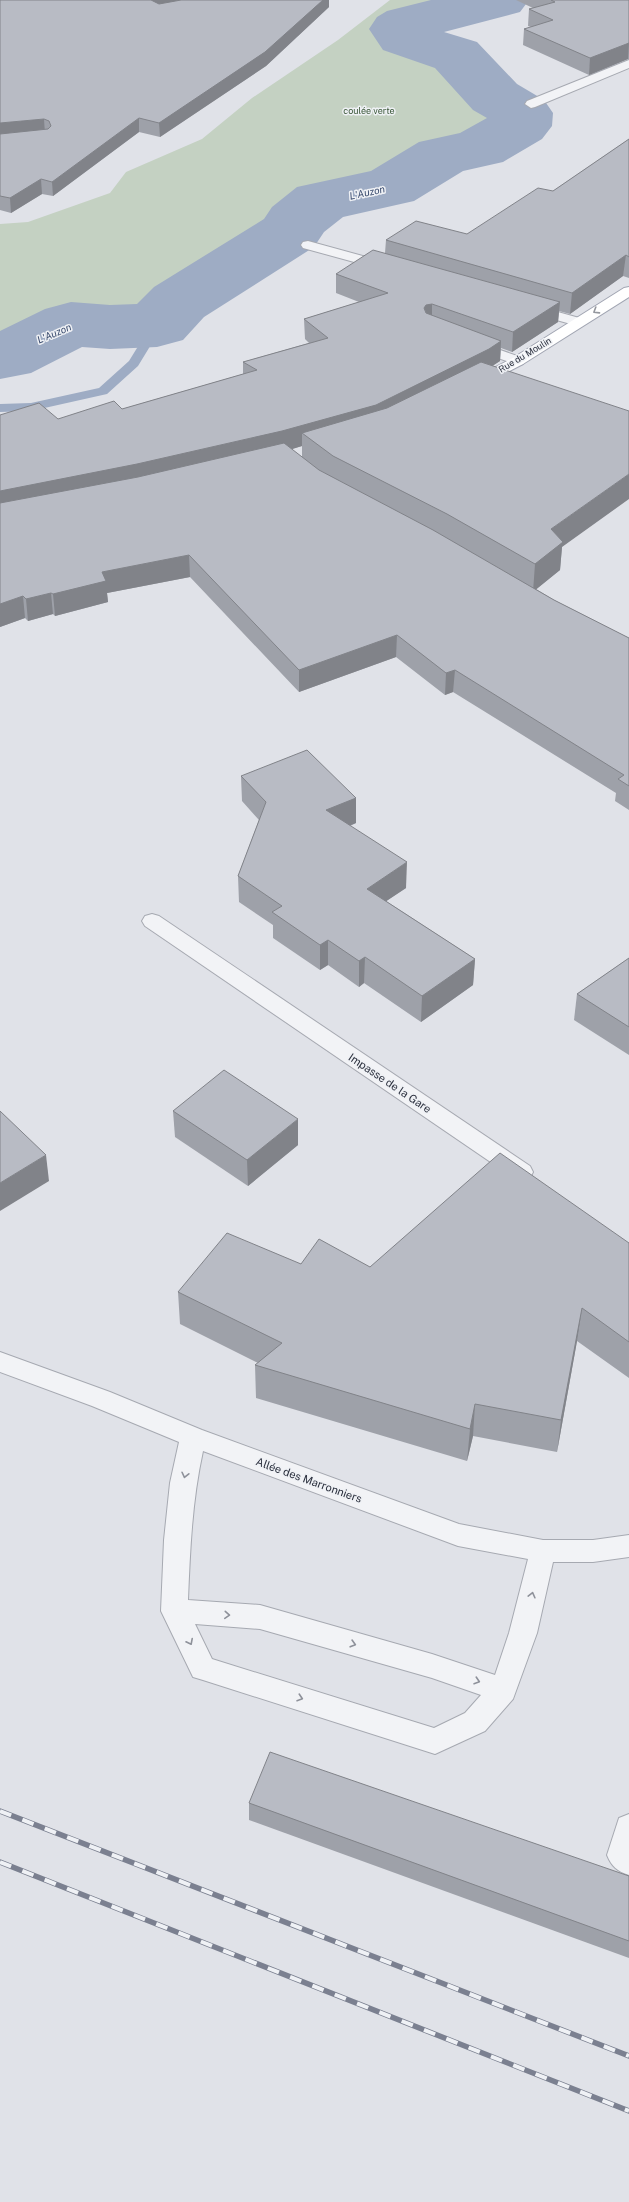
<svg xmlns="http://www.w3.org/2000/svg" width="629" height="2202" font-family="'Public Sans',sans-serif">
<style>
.green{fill:#c4d1c2}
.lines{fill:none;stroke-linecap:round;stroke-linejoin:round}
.stream{fill:#9eacc4;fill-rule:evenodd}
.river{fill:#9eacc4;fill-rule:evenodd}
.minor-casing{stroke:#a6a9b1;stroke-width:2}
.major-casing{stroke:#a1a5b2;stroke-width:2}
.minor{fill:#f2f3f6;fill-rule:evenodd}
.major{fill:#fff;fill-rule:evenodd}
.rail-casing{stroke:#7b8090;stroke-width:5.5}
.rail{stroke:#eff1f5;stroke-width:4;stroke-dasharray:12;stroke-linecap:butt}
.wall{fill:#9ea1a9;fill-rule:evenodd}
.shaded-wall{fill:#818389}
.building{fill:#b8bbc4;stroke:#818389}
.oneway{stroke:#94979e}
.oneway2{stroke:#8e919a}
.labels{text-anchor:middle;stroke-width:3;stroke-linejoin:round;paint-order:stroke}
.far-park-label{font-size:9px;fill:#3b5839;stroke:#eff1f5}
.far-street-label{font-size:9px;fill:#2a2f3d;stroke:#eff1f5}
.far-water-label{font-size:10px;font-style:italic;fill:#384a6d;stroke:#eff1f5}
.street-label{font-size:11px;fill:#2a2f3d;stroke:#eff1f5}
</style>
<rect width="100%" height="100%" fill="#e0e2e8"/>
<path class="green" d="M390 0H483L431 12 398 29 404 38 456 55 495 97 522 113 520 126 480 148 442 156 391 187 321 201 296 221 290 232 283 238 179 302 157 325 110 327 71 324 5 357H0V224L28 222 110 193 126 172 202 139 252 98 338 40Z"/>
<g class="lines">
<path class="stream" d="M157 321 163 325 138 366 107 394 31 411 0 412V404L31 403 99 388 129 361 153 322Z"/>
<path class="river" d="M431 0H529L520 12 444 32 477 42 517 84 544 100 553 113 552 126 542 139 503 162 463 171 414 201 343 217 324 232 314 247 204 317 183 340 157 347 110 349 82 347 31 373 0 379V331L45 309 71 302 110 305 137 304 154 287 264 219 272 207 297 187 371 171 419 142 460 133 487 118 473 110 435 68 383 50 369 29 377 17 387 11Z"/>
<g class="minor-casing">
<g id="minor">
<path d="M629 60V68L535 107 531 108 525 104 527 101Z"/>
<path d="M308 241 392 264 394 267 387 271 303 248 301 245 303 242Z"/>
<path d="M529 304 583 319 585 322 578 326 524 311 522 308 524 305Z"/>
<path d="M472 340 523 358 525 361 523 364 518 365 467 347 465 344 467 341Z"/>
<path d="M152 914 159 916 530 1166 533 1172 530 1178 522 1180 514 1178 145 926 142 921 145 916Z"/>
<path d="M0 1352 110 1392 202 1430 459 1524 543 1540H593L629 1535V1557L593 1562H553L537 1633 513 1699 485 1731 435 1754 203 1680 193 1677 161 1611 164 1540 170 1483 179 1442 92 1406 0 1372ZM203 1451 458 1546 528 1559 509 1633 495 1675 432 1654 260 1605 188 1600C190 1550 192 1501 203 1451ZM195 1624 260 1629 432 1678 481 1695 465 1713 434 1728 212 1659Z"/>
<path d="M629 1814V1875C617 1871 612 1867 607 1855L619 1818Z"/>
</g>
</g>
<g class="major-casing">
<path id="major" d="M629 287V297L523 364 481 386H471L468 383 471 380 513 358 624 288Z"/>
</g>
<use href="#minor" class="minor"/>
<use href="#major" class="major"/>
<g class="rail-casing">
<g id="rail">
<path d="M0 1811 629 2056"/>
<path d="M0 1862 629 2111"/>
</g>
</g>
<use href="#rail" class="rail"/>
</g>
<g class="wall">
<path d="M0 0 329 7 266 66 160 137 139 132 53 196 42 194 11 213 0 210Z"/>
<path d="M516 0H629V59H628L589 75 523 45 524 29 531 27 528 26 529 9 533 8Z"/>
<path d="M629 139V278L623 276 570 314 559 311 558 322 512 352 501 348 500 361 493 365 562 547 560 570 536 589 554 600 629 638V810L615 801 616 793 453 692 445 695 396 657 299 692 190 577 107 593 108 602 55 616 53 614 28 621 25 618 0 627V415L58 419 122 409 243 374V362L309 343 305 339 304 319 359 302 336 293V274L385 253 386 240 467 234 553 191ZM302 446V457L291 449Z"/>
<path d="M241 776 356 798V823L350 826 406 888 386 901 475 959 473 985 421 1022 364 983 359 987 328 965 320 970 273 938V925L239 902 238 876 259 820 242 801Z"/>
<path d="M629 958V1055L574 1020 577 994Z"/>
<path d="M173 1111 298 1145 248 1186 175 1137Z"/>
<path d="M629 1243V1378L577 1341 557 1452 473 1436 467 1461 256 1398 255 1365 258 1363 180 1324 178 1292 301 1264 370 1267Z"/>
<path d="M249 1803 629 1876V1958L249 1820Z"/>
</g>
<g class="shaded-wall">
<path d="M151 0H198L155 10Z"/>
<path d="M323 0H329V7L266 66 160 137 159 123Z"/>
<path d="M629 43 628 59 589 75 590 58Z"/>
<path d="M139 118V132L53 196 52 182Z"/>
<path d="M44 119 45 134 0 138V123Z"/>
<path d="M41 179 42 194 11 213 10 198Z"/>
<path d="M626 255 623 276 570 314 572 293Z"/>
<path d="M560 302 558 322 512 352 513 332Z"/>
<path d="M432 304V324L424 308 426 305Z"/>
<path d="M501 341 500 361 488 369 375 426 302 433V446L283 452 0 512V491Z"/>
<path d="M629 474V499L562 547 560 570 533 592 535 564 551 529Z"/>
<path d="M189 555 190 577 107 593 108 602 55 616 53 594 102 572Z"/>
<path d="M51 593 53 614 28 621 26 599Z"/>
<path d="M23 596 25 618 0 627V604Z"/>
<path d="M397 635 396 657 299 692V670Z"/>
<path d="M455 670 453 692 445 695 446 673Z"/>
<path d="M356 798V823L326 835V810Z"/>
<path d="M407 862 406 888 367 914V889Z"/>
<path d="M328 940V965L320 970V945Z"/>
<path d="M365 957 364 983 359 987V961Z"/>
<path d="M475 959 473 985 421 1022 422 996Z"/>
<path d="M298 1119V1145L248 1186 247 1160Z"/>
<path d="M46 1155 49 1181 0 1211V1183Z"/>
<path d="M582 1308 577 1341 557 1452 561 1420Z"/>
<path d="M475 1404 473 1436 467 1461 470 1429Z"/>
</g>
<g class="building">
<path d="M0 0H151L159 4 181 0H323L265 52 159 123 139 118 52 182 41 179 10 198 0 196V134L48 129 51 126 49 121 44 119 0 123Z"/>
<path d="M551 0H629V43L590 58 524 29 553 20 529 9 555 2Z"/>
<path d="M629 139V257L626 255 572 293 386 240 416 221 467 234 538 188 553 191Z"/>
<path d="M373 250 560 302 513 332 432 304 426 305 424 308 426 313 501 341 489 349 376 405 282 431 137 464 0 491V415L39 403 58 419 114 401 122 409 257 370 243 362 328 338 304 319 388 293 336 274Z"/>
<path d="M481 362 629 411V474L551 529 563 542 535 564 447 514 333 456 302 433 387 408Z"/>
<path d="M284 443 319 470 433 530 554 600 629 638V786L618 779 624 775 455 670 446 673 397 635 299 670 189 555 102 572 106 581 53 594 51 593 26 599 23 596 0 604V503L138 477Z"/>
<path d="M307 750 356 798 326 810 407 862 367 889 475 959 422 996 365 957 359 961 328 940 320 945 272 912 282 906 238 876 266 802 241 776Z"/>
<path d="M629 958V1027L577 994Z"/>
<path d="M224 1070 298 1119 247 1160 173 1111Z"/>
<path d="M0 1111 46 1155 0 1183Z"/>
<path d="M500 1153 629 1243V1342L582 1308 561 1420 475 1404 470 1429 255 1365 282 1343 178 1292 227 1233 301 1264 319 1239 370 1267Z"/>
<path d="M270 1752 629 1876V1941L249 1803Z"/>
</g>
<defs><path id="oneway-chevron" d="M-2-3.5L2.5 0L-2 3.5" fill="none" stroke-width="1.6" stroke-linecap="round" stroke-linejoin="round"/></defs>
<use class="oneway" href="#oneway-chevron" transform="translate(596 311) rotate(148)"/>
<g class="oneway2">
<use href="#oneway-chevron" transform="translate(185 1475) rotate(103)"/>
<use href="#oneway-chevron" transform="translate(532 1595) rotate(-76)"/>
<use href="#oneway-chevron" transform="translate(227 1615) rotate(4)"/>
<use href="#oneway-chevron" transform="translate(190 1642) rotate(63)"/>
<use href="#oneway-chevron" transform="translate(353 1644) rotate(16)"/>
<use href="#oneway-chevron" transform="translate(477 1681) rotate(18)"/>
<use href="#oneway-chevron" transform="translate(300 1698) rotate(18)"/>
</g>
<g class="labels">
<g class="far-park-label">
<text x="369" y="114">coulée verte</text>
</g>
<g class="far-street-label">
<text transform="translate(525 355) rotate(-31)" y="3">Rue du Moulin</text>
</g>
<g class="far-water-label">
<text transform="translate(367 192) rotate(-12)" y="4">L'Auzon</text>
<text transform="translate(54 333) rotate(-23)" y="4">L'Auzon</text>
</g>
<g class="street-label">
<text transform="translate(390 1083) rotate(34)" y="4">Impasse de la Gare</text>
<text transform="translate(309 1480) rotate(20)" y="4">Allée des Marronniers</text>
</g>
</g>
</svg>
